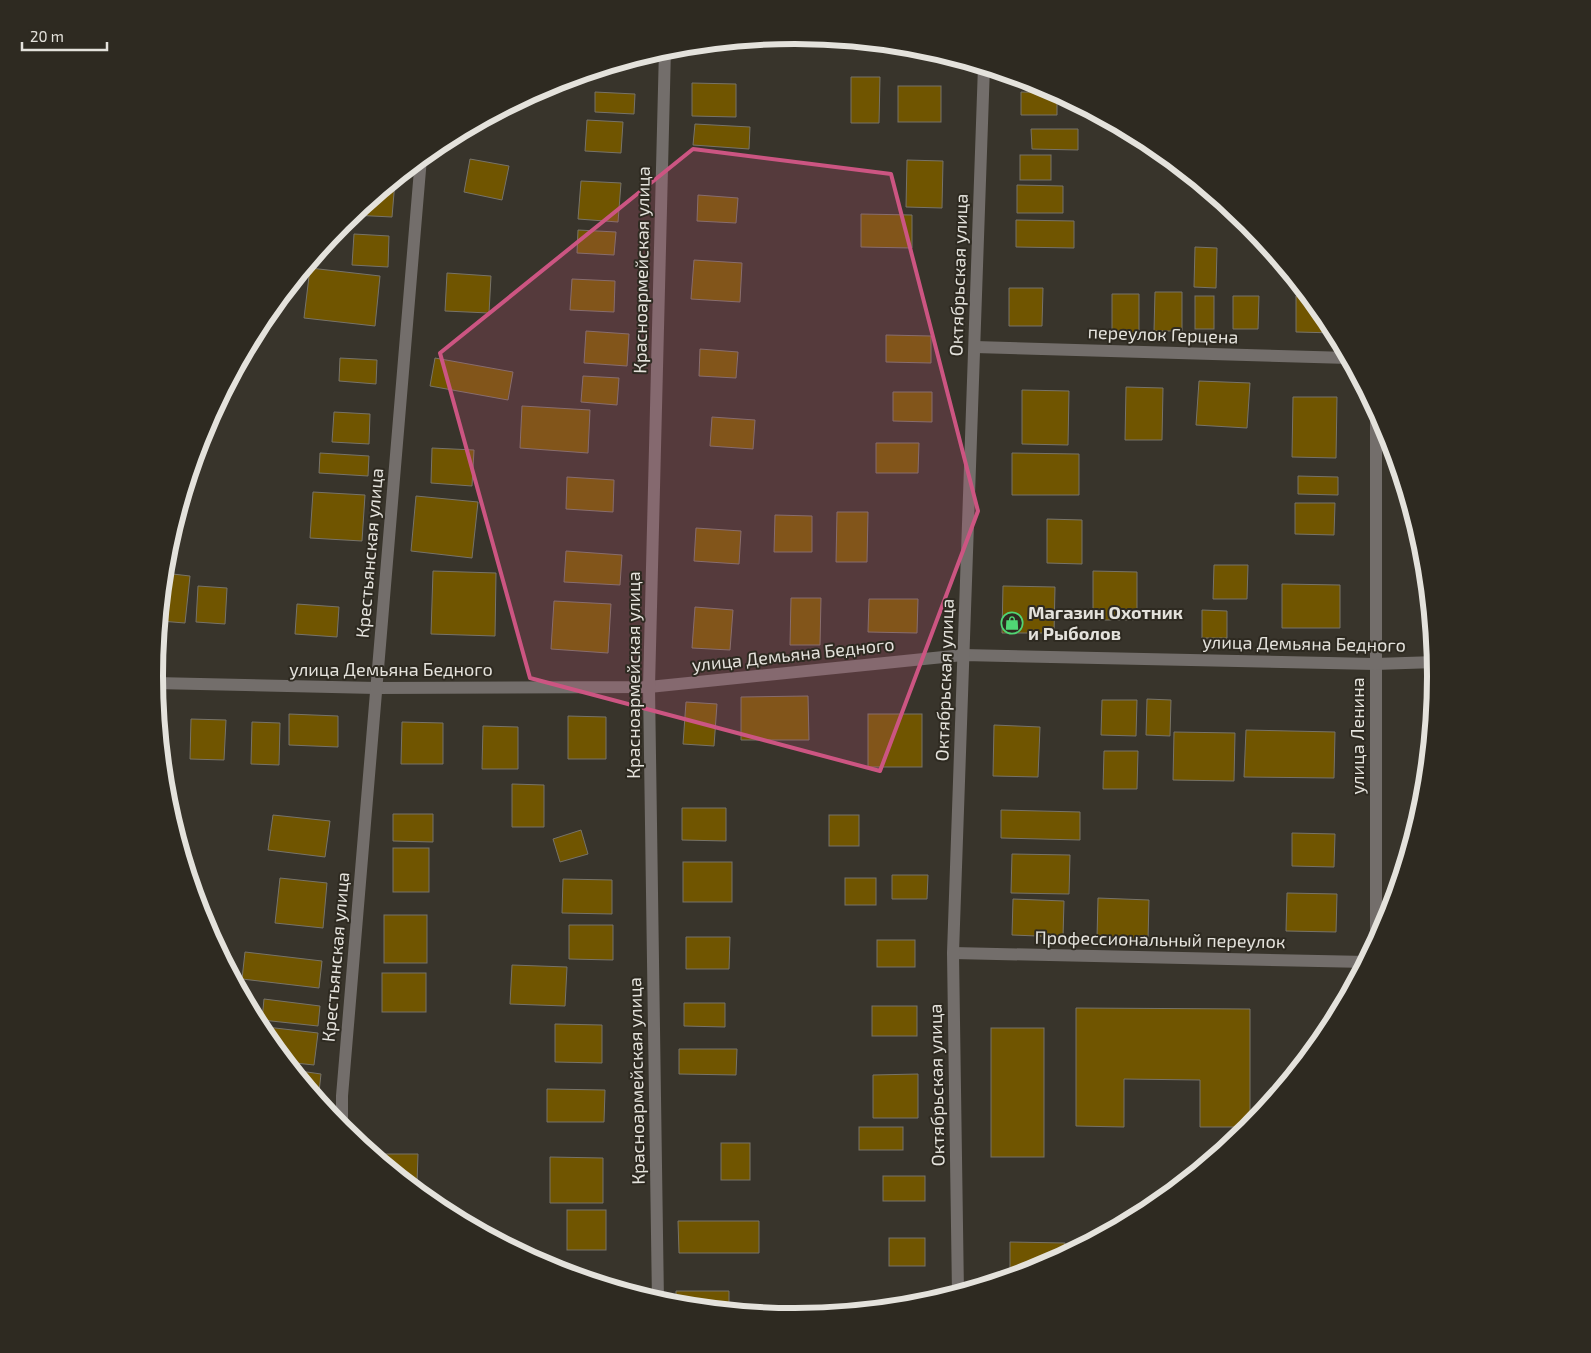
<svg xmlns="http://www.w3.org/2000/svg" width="1591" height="1353" font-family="'Exo 2',sans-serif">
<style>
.building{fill:#705500;stroke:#777369}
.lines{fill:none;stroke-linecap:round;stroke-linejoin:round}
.minor{stroke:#736e6b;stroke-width:12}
.marked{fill:#cc5582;fill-opacity:0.2;stroke:#cc5582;stroke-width:4;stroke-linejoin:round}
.labels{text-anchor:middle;stroke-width:4;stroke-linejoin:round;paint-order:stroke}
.street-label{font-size:18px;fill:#e4e2dc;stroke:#2e2a21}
.poi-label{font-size:18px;font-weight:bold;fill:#e4e2dc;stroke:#2e2a21;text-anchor:start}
.rim{fill:none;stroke:#e4e2dc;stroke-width:6}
</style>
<rect width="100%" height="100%" fill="#38342b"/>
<g class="building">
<path d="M738 41V45L705 44Z"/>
<path d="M851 77H880L879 123H851Z"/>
<path d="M692 83 736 84V117L692 116Z"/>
<rect x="898" y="86" width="43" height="36"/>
<path d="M595 92 635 94 634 114 595 112Z"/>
<path d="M1021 92 1057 93V115H1021Z"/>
<path d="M587 120 623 122 621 153 585 151Z"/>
<path d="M695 124 750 127 749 149 693 145Z"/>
<path d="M1031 129H1078V150L1032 149Z"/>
<rect x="1020" y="155" width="31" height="25"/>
<path d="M470 159 509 166 502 200 464 192Z"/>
<path d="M907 160 943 161 942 208 906 207Z"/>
<path d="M392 181H395L392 217 352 215Z"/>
<path d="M581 181 621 183 618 222 578 219Z"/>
<path d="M1017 185 1063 186V213H1017Z"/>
<path d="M698 195 738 198 736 223 697 221Z"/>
<path d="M861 214 912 215V248L861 247Z"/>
<path d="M1016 220 1074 221V248L1016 247Z"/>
<path d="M578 230 616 232 614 255 577 253Z"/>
<path d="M354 234 389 236 388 267 352 265Z"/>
<path d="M1195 247 1217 248 1216 288 1194 287Z"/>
<path d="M694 260 742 263 740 302 691 299Z"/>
<path d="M310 268 380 276 375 326 304 318Z"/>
<path d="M447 273 491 276 489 313 445 311Z"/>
<path d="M572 279 615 281 614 312 570 310Z"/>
<path d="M1009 288H1043L1042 326H1009Z"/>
<path d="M1155 292H1182V331H1154Z"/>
<path d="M1112 294H1139V333L1112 332Z"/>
<rect x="1195" y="296" width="19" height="33"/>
<path d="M1233 296H1259L1258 329H1233Z"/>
<path d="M1296 296H1309L1329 320 1336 333 1296 332Z"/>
<path d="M586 331 629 334 627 366 584 363Z"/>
<path d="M886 335 931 336V363L886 362Z"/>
<path d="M700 349 738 352 736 378 699 376Z"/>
<path d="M340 358 377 360 376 384 339 381Z"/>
<path d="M435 358 513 372 508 400 430 386Z"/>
<path d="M583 376 619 378 617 405 581 402Z"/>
<path d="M1199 381 1250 383 1247 428 1196 425Z"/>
<path d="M1126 387 1163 388 1162 440H1125Z"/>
<path d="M1022 390 1069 391 1068 445 1022 444Z"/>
<path d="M893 392H932V422L893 421Z"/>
<path d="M1293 397H1337L1336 458 1292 457Z"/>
<path d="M522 406 590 410 588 453 520 448Z"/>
<path d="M334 412 370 414 369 444 332 442Z"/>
<path d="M712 417 755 420 753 449 710 446Z"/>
<path d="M876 443H919L918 473H876Z"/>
<path d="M432 448 474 450 472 486 431 483Z"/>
<path d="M320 453 369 456 368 476 319 473Z"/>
<path d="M1012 453 1079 454V495H1012Z"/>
<path d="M1298 476 1338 477V495L1298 494Z"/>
<path d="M567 477 614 480 613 512 566 509Z"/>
<path d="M313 492 365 495 362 541 310 538Z"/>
<path d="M416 496 478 502 472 558 411 551Z"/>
<path d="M1295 503H1335L1334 535 1295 534Z"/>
<path d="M837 512H868L867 562H836Z"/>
<path d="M775 515 812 516V552H774Z"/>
<path d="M1047 519 1082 520V564L1047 563Z"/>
<path d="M696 528 741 531 739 564 694 561Z"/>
<path d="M566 551 622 555 620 585 564 582Z"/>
<path d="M1214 565H1248L1247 599H1213Z"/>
<path d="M433 571 496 573 495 636 431 634Z"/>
<path d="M1093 571 1137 572V620H1093Z"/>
<path d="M164 573 190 576 185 623 160 621Z"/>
<path d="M1282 584 1340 585V628H1282Z"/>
<path d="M198 586 227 588 225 624 196 622Z"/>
<path d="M1003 586 1055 587 1054 633H1002Z"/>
<path d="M1424 587H1428L1433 634H1424Z"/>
<path d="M791 598H821L820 645H790Z"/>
<path d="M869 599H918L917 633 868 632Z"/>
<path d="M554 601 611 604 608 653 551 649Z"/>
<path d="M297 604 339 607 337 637 295 634Z"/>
<path d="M695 607 733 610 730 650 692 648Z"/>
<path d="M1202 610 1227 611V638H1202Z"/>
<path d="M1431 689H1436L1432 728H1431Z"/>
<path d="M808 696 809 740H741V697Z"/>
<path d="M1147 699 1171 700 1170 736 1146 735Z"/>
<path d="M1102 700H1137L1136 736 1101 735Z"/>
<path d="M686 702 717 704 714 746 683 744Z"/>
<path d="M289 714 338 716V747L289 745Z"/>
<rect x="868" y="714" width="54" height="53"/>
<path d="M568 716 606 717V759H568Z"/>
<path d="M191 719 226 720 224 760 190 759Z"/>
<path d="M252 722 280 723 279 765 251 764Z"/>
<path d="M402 722 443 723V764H401Z"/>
<path d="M994 725 1040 727 1038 777 993 776Z"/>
<path d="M483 726 518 727V769H482Z"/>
<path d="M1246 730 1335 732 1334 778 1244 777Z"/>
<path d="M1174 732 1235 733 1234 781 1173 780Z"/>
<path d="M1104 751H1138L1137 789H1103Z"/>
<path d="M512 784 544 785V827H512Z"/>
<path d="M682 808H726V841L682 840Z"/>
<path d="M1001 810 1080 812V840L1001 838Z"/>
<path d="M393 814H433V842L393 841Z"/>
<path d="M273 815 330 821 325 857 268 850Z"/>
<rect x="829" y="815" width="30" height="31"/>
<path d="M581 830 588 854 560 862 553 839Z"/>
<path d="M1292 833 1335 834 1334 867 1292 866Z"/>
<rect x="393" y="848" width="36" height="44"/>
<path d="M1012 854 1070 855 1069 894 1011 893Z"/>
<rect x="683" y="862" width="49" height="40"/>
<path d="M892 875H928L927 899H892Z"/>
<path d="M280 878 327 883 323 928 275 923Z"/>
<rect x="845" y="878" width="31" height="27"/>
<path d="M563 879 612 880V914L562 913Z"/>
<path d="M1287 893 1337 894 1336 932 1286 931Z"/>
<path d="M1098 898 1149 900 1148 940 1097 938Z"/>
<path d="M1013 899 1064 901 1063 937 1012 935Z"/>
<rect x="384" y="915" width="43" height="48"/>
<path d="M569 925H613V960L569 959Z"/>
<path d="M686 937H730L729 969H686Z"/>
<rect x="877" y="940" width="38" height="27"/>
<path d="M245 952 322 961 319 988 242 979Z"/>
<path d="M512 965 567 967 565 1006 510 1004Z"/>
<rect x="382" y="973" width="44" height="39"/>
<path d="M264 999 320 1006 318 1026 262 1020Z"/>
<path d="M684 1003H725V1027L684 1026Z"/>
<rect x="872" y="1006" width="45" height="30"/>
<path d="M1076 1008 1250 1009V1127H1200V1080L1124 1079V1127L1076 1126Z"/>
<path d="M555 1024 602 1025V1063L555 1062Z"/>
<path d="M258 1026 318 1033 314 1065 286 1062 262 1033Z"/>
<rect x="991" y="1028" width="53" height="129"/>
<path d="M679 1049H737L736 1075 679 1074Z"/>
<path d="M293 1070 321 1074 318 1101Z"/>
<path d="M918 1074V1118H873V1075Z"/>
<path d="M547 1089 605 1090 604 1122H547Z"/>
<rect x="859" y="1127" width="44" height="23"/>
<rect x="721" y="1143" width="29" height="37"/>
<path d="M372 1154H418L417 1184H407Z"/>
<path d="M550 1157 603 1158V1203H550Z"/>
<rect x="883" y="1176" width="42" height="25"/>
<rect x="567" y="1210" width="39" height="40"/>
<path d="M678 1221H759V1253H679Z"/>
<rect x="889" y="1238" width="36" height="28"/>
<path d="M1010 1242 1065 1243V1256L1041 1269 1020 1276H1010Z"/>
<path d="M676 1291H729V1311L676 1306Z"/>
</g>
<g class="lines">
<g class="minor">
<path d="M975 347 1349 358"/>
<path d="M1376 407V945"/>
<path d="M155 683 376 688 649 687 963 655 1375 664 1436 662"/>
<path d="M953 953 1367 962"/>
<path d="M342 1131V1096L421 158"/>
<path d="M958 1294 953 953 984 66"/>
<path d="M658 1302 649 687 665 49"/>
</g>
</g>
<path class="marked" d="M693 149 891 174 978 511 880 771 530 678 440 353Z"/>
<defs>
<g id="shop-ring" transform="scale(1.125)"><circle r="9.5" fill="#2e2a21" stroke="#50d674" stroke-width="1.5"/><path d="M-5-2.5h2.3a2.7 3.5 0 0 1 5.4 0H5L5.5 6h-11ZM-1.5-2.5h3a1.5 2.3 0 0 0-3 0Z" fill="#50d674"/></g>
</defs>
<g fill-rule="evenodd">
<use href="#shop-ring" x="1012" y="623"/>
</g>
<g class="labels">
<g class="street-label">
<text transform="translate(642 270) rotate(-89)" y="6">Красноармейская улица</text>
<text transform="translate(959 275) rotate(-88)" y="6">Октябрьская улица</text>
<text transform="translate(1163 335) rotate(2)" y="6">переулок Герцена</text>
<text transform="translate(370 553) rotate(-85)" y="6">Крестьянская улица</text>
<text transform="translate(1304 644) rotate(1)" y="6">улица Демьяна Бедного</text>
<text transform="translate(793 655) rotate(-6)" y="6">улица Демьяна Бедного</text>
<text x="391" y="676">улица Демьяна Бедного</text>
<text transform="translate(634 675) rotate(-90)" y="6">Красноармейская улица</text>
<text transform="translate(945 680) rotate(-88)" y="6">Октябрьская улица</text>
<text transform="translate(1358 736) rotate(-90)" y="6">улица Ленина</text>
<text transform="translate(1160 940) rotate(1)" y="6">Профессиональный переулок</text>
<text transform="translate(336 957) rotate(-85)" y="6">Крестьянская улица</text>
<text transform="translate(637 1081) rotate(-91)" y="6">Красноармейская улица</text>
<text transform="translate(937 1085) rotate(-91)" y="6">Октябрьская улица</text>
</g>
<g class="poi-label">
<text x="1028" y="619">Магазин Охотник<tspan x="1028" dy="21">и Рыболов</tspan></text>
</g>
</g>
<path d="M0 0H1591V1353H0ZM163 676a632 632 0 1 1 1264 0a632 632 0 1 1-1264 0Z" fill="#2e2a21" fill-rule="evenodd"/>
<path class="rim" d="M163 676a632 632 0 1 1 1264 0a632 632 0 1 1-1264 0Z"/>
<path d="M22 42v8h85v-8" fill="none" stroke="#e4e2dc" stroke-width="2.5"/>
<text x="30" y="42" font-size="15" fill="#e4e2dc" stroke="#2e2a21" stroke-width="4" paint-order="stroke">20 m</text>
</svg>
